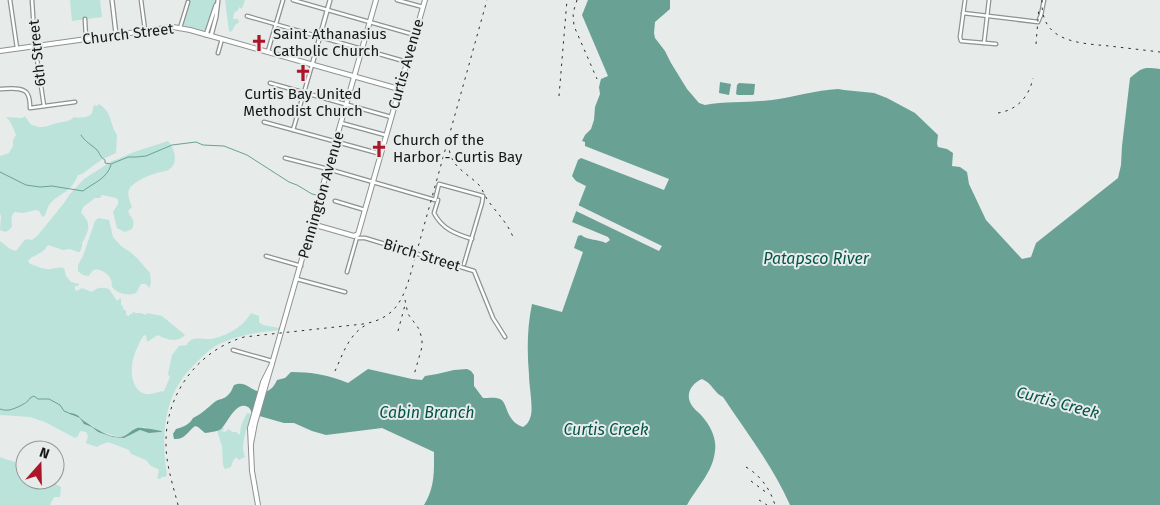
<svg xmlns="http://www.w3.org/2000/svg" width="1160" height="505" font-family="'Fira Sans',sans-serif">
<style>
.green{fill:#bce3d9;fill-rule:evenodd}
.water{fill:#69a194}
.pier{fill:#e7ebea}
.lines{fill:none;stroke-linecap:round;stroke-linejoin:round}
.stream{stroke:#69a194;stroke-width:1}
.minor-casing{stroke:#8e9291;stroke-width:5}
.tertiary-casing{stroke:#8e9291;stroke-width:5.5}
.secondary-casing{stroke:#8e9291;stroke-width:6}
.minor{stroke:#fff;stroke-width:2.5}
.tertiary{stroke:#fff;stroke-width:3}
.secondary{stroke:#fff;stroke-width:4}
.rail{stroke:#2e2f2f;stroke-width:1;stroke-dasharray:2.5 5;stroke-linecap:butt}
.labels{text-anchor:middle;stroke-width:4;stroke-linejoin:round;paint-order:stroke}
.street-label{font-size:15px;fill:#171818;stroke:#e7ebea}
.poi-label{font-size:15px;fill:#171818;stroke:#e7ebea;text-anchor:start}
.water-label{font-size:16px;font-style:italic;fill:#015548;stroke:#e7ebea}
</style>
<rect width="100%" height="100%" fill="#e7ebea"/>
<g class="green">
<path d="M70 0H100L102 17 72 21Z"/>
<path d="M188 0H216L206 31 183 25 189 1Z"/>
<path d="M225 0H245L242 9 239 7 238 10 234 13 233 19H238L239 22 235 25 232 31 230 32 229 31Z"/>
<path d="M99 104C113 113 109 123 117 135L116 153 101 160 82 174 78 175C70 195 59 192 49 205 47 209 46 213 44 217L42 216 39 211 36 210 23 213 15 212C6 219 19 227 5 232L0 230 1 216 0 214V156L9 153 13 146V140L16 135C14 129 10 120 6 117L22 118 25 116 30 124C41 129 44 127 54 124 62 121 68 123 74 117 79 118 89 118 92 113 93 110 93 107 94 105L97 106Z"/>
<path d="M168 141C176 150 179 166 166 171 162 172 158 172 154 174 148 175 133 183 130 188 126 193 130 202 132 207L128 211C131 219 136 219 132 229L125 232 117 228 113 212 118 204V200L116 198 102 195 100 198H95L83 207 81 213C92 223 89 231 82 243V246L80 252H78L70 249 63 250 48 245C46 248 44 251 40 253 35 256 31 257 28 261L30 264C35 265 42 269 46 269 53 270 57 266 64 268L66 276 71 282 79 284 78 286H75V290L77 291 82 288 92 292C97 287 103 287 109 289L117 301 120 298 121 299V305L123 306V309L126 311V315L129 316 130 314H132L133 312 136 313H141L146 315 147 313 162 316 185 335C178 343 166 340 158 335L147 342 146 336 144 335C140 341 136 349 134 356 130 368 130 389 145 394 150 395 158 392 164 391L170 377 168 374 172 355 179 346 187 345C191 335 203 340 212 339 221 337 233 332 241 325 245 322 248 317 251 313L259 316V322L263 325 279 328V330C258 332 238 335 219 344 208 350 201 358 192 367 163 396 161 437 167 475L165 477H162L160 479 157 478 159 471 158 469 151 466 146 460 131 454 129 450 108 442C106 443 99 445 97 447L86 443 88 436 86 432 80 431 78 436 75 438 45 422 30 417 0 415V241L10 249 16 251C22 245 23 237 32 240L38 235 64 203 69 195 84 179 112 161 118 159 134 152ZM70 414 81 417 85 422 93 426 99 431 119 437 124 436 136 428 144 427 161 433H149L140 430 124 438 113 437 98 432 92 427 84 424 80 418Z"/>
<path d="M98 218 109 220 113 237 121 246 130 252 137 258 150 273 151 283 149 288 146 284H141L136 293C130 296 118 294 113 288 110 284 113 285 111 280 109 274 100 268 94 270 92 271 90 274 89 276 84 276 81 274 78 271V265L83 256 95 221Z"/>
<path d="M247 413 251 414 249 428 246 430C244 440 241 447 245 457L239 460 237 458H235L232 463 231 467 225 469 223 465 222 446 217 431 223 427 224 430H222V431L225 432 229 429 232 432H236L240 435C240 427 243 420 247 413Z"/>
<path d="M0 457C9 461 17 461 25 466V480H49L53 482 54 483 61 487 60 497H54L50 505H0Z"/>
</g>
<g class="water">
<path d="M588 0H670V9L655 22 654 33 655 38 665 51 671 63 687 89 699 103 705 105C727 101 749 103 772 100 794 97 816 90 838 89L844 90 874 93 887 98 915 113 938 135 937 144 938 147 947 149 953 153 952 166 960 167 967 172 969 184 986 220 1022 259 1031 257 1036 243 1118 178 1121 165 1122 146 1130 78C1143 67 1143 67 1160 69V505H790C773 466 746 432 723 397 714 393 713 384 702 379 692 383 685 394 691 404 693 408 698 412 701 415 710 425 717 438 715 451 713 472 697 487 687 505H424C435 487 434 472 434 452L382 428 326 435 312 431 294 423H284L252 414C251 411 250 408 248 407 236 400 227 424 221 429 217 432 210 432 205 433L198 427 195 426C188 431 185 440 174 439L173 434 176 429C183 427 189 425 193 418 202 414 208 407 216 401 220 399 224 399 227 396 231 393 232 389 234 385 245 381 248 388 257 391 266 395 274 388 277 380L285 378 291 372C310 372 330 375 348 383L368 369 412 379 422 380 425 376 437 374 454 370 467 369 471 371 474 375V386L483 398C488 398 496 397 500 399 508 402 505 421 523 427 527 425 530 420 531 415 533 406 529 385 529 375 527 351 527 328 532 304L562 312 583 252 574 248 578 236 581 235C589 241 598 239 606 243L610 240 608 237 572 222 586 186 576 181 572 176 578 160 581 158 664 190 669 179 585 146V142L582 141 585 135 591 129 594 120 595 107 600 94 599 87 601 79 608 76 582 15Z"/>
<path d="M720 82 731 84 729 95 719 93Z"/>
<path d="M739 83 755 84 754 94 753 95H738L736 94 737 85Z"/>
<path d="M70 413C80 414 80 419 87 423 96 429 108 437 120 437 126 437 131 430 137 428 142 427 155 430 161 431L162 432 149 433 140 430 124 438 113 437 98 432 92 427 84 424 80 418 70 414Z"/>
</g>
<path class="pier" d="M578 205 662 246 659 251 576 211Z"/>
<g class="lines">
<g class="stream">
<path d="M81 135C85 142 92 145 97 150 101 155 100 157 105 160V163L111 164 128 157H136L146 156 172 145 196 142 203 145 224 146 247 155 289 182 297 185 312 194 316 195"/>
<path d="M0 172 26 185 40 187 52 186 83 191C93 183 107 179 111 165"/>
<path d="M0 409C8 412 13 409 20 406 25 403 27 403 30 398L34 396 38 399H49L60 405 64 411 71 414"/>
</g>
<g class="minor-casing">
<g id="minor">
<path d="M10 0 17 48"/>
<path d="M32 0 35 46 44 106"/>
<path d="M141 0 145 30"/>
<path d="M293 0 415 35"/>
<path d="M397 0 423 7"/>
<path d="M965 0 960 37 961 41 996 44"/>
<path d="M963 13 1038 22 1041 15 1044 0"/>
<path d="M247 16 407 62"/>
<path d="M85 19 86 38"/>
<path d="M180 28 188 2"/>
<path d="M984 43 989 0"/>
<path d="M268 51 283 0"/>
<path d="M218 53 222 39"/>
<path d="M270 83 391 117"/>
<path d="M0 89C8 89 25 86 28 95 30 99 30 104 30 108L75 102"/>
<path d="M264 122 381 154"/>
<path d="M341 123 385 135"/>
<path d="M293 130 312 65"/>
<path d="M285 158 328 169 435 200 439 184 483 196 482 203 464 264"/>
<path d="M438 200 434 213C442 229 456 234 472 239"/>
<path d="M335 201 365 210"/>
<path d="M357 238H365L474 271 493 318 505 337"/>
<path d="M266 256 301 266"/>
<path d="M347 272 357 237"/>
<path d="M297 279 345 292"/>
<path d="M233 350 272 361"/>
</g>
</g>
<g class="tertiary-casing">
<g id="tertiary">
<path d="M112 0 116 34"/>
<path d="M206 35 216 5"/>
<path d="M211 36 216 17 218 0"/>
<path d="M312 65 330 0"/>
</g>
</g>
<g class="secondary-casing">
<g id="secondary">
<path d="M0 51 173 27 190 30 399 89"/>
<path d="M312 224 354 236 358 234 425 0"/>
<path d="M251 444 255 423 376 0"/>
<path d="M258 505 252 471 250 428 263 382 272 364"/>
</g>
</g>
<use href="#minor" class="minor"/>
<use href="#tertiary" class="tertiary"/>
<use href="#secondary" class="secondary"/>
<g class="rail">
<path d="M577 0 573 13 574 26 597 79"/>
<path d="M1042 0C1040 42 1078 43 1109 46 1126 48 1143 50 1160 52"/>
<path d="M1036 44 1039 7"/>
<path d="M559 96 567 0"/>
<path d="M998 113C1017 110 1029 97 1033 78"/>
<path d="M449 143C448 166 465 171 479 185 483 190 485 197 489 202 498 214 508 224 513 237"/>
<path d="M405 300 408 314 419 329 422 339V347L414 375"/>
<path d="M398 331 405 305"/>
<path d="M335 371C343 354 349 333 368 324"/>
<path d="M746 467C761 476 770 489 775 505"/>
<path d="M751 481 767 493"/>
<path d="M759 500 767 505"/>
<path d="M178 505C173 485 166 465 166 444 165 395 197 351 244 337L363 324C393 319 402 303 410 276L487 0"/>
</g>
</g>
<defs>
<g id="church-bare" transform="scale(1.35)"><path d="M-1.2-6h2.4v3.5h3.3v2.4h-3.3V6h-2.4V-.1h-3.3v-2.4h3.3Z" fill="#ab1628" stroke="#e7ebea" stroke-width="2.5" paint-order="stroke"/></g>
</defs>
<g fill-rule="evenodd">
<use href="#church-bare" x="259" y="43"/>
<use href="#church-bare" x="303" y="73"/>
<use href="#church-bare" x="379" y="149"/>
</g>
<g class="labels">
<g class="street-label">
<text transform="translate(128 34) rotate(-7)" y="5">Church Street</text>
<text transform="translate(37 53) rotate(-96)" y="5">6th Street</text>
<text transform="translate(406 64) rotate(-74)" y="5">Curtis Avenue</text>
<text transform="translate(321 195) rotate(-74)" y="5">Pennington Avenue</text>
<text transform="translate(422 255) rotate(17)" y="5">Birch Street</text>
</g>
<g class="poi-label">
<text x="273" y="39">Saint Athanasius<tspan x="273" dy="17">Catholic Church</tspan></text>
<text x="303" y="99" text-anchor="middle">Curtis Bay United<tspan x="303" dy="17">Methodist Church</tspan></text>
<text x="393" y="145">Church of the<tspan x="393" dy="17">Harbor - Curtis Bay</tspan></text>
</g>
<g class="water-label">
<text x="816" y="264">Patapsco River</text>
<text transform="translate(1058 402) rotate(15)" y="6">Curtis Creek</text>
<text x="427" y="418">Cabin Branch</text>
<text x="606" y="435">Curtis Creek</text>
</g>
</g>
<g transform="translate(40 465) rotate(20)"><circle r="24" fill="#e7ebea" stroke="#949796"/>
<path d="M0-4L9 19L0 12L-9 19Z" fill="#ab1628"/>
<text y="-8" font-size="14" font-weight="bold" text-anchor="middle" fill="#171818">N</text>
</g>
</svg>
